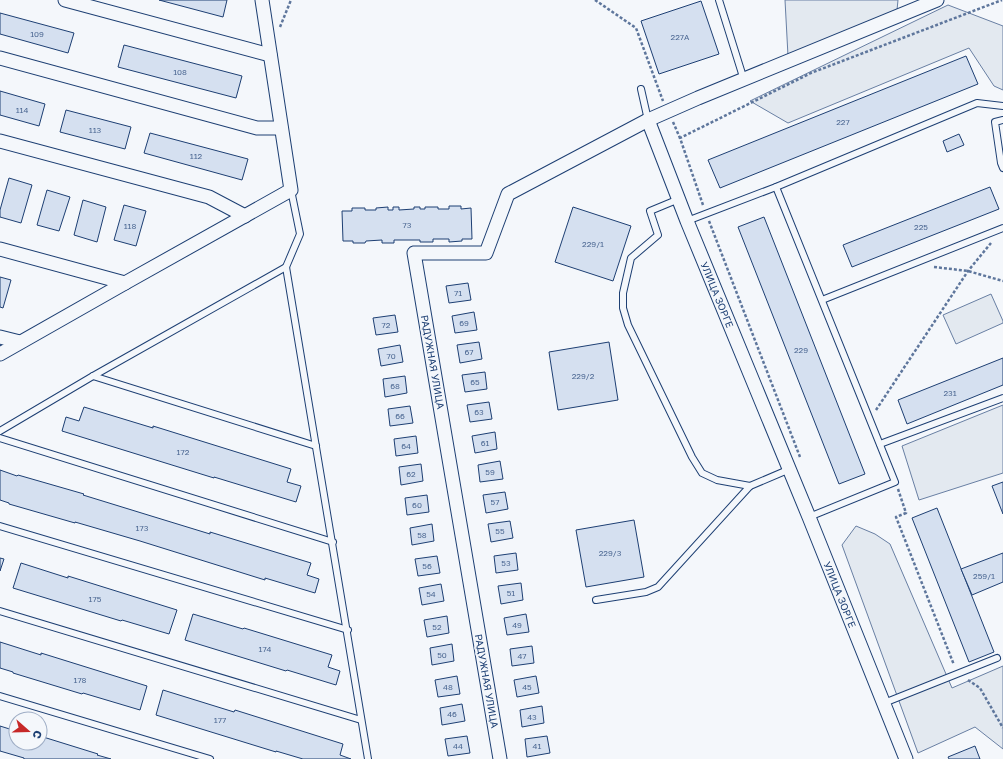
<svg xmlns="http://www.w3.org/2000/svg" width="1003" height="759" font-family="'Golos Text',sans-serif">
<style>
.green{fill:#e3e9f0;stroke:#687fa3}
.building{fill:#d5e0f0;stroke:#1d3f73}
.lines{fill:none;stroke-linecap:round;stroke-linejoin:round}
.lane-casing{stroke:#1d3f73;stroke-width:8}
.street-casing{stroke:#1d3f73;stroke-width:15}
.path{stroke:#5e769c;stroke-width:2.5;stroke-dasharray:3 2;stroke-linecap:butt}
.lane{stroke:#f4f7fb;stroke-width:6}
.street{stroke:#f4f7fb;stroke-width:13}
.labels{text-anchor:middle;stroke-width:3;stroke-linejoin:round;paint-order:stroke}
.number-label{font-size:8px;fill:#4b6792}
.street-label{font-size:10px;fill:#1d3f73;stroke:#f4f7fb}
</style>
<rect width="100%" height="100%" fill="#f4f7fb"/>
<g class="green">
<path d="M785 0H898L896 20 788 56Z"/>
<path d="M948 5 1003 26V90L994 86 969 48 788 123 750 101Z"/>
<path d="M991 294 1003 321V323L956 344 943 315Z"/>
<path d="M1003 405V473L919 500 902 446Z"/>
<path d="M856 526 875 534 890 544 952 688 1003 666V749L975 727 918 753 842 545Z"/>
</g>
<g class="building">
<path d="M159 0H227L223 17Z"/>
<path d="M701 1 719 54 659 74 641 21Z"/>
<path d="M0 13 74 33 68 53 0 34Z"/>
<path d="M124 45 242 76 236 98 118 67Z"/>
<path d="M966 56 978 84 720 188 708 160Z"/>
<path d="M0 91 45 104 39 126 0 115Z"/>
<path d="M66 110 131 127 125 149 60 132Z"/>
<path d="M150 133 248 159 242 180 144 153Z"/>
<path d="M959 134 964 145 947 152 943 141Z"/>
<path d="M9 178 32 185 21 223 0 217V210Z"/>
<path d="M990 187 999 209 852 267 843 245Z"/>
<path d="M47 190 70 197 59 231 37 225Z"/>
<path d="M83 200 106 207 97 242 74 235Z"/>
<path d="M124 205 146 211 136 246 114 240Z"/>
<path d="M449 206H461V209L471 208 472 239H462V241L449 242V239H433V242H420V240H394V243H382V240L366 241 365 243H353V241H343L342 211H352V208H365V210H376V208L388 207V210H393V207H399V210L414 209V207H420V209H425V207H438V209H449Z"/>
<path d="M573 207 631 226 613 281 555 262Z"/>
<path d="M764 217 865 474 839 484 738 227Z"/>
<path d="M0 277 11 280 3 308 0 307Z"/>
<path d="M468 283 471 300 449 303 446 286Z"/>
<path d="M474 312 477 330 455 333 452 316Z"/>
<path d="M395 315 398 332 376 335 373 318Z"/>
<path d="M479 342 482 359 460 363 457 345Z"/>
<path d="M609 342 618 400 558 410 549 352Z"/>
<path d="M400 345 403 362 381 366 378 349Z"/>
<path d="M1003 358V385L907 424 898 400Z"/>
<path d="M485 372 487 389 465 392 462 375Z"/>
<path d="M405 376 407 393 385 397 383 379Z"/>
<path d="M489 402 492 419 470 422 467 405Z"/>
<path d="M410 406 413 423 390 426 388 409Z"/>
<path d="M84 407 153 428V426L291 469 287 482 301 486 296 502 214 477V478L62 431 66 417 79 421Z"/>
<path d="M495 432 497 449 475 453 472 436Z"/>
<path d="M416 436 418 453 396 456 394 439Z"/>
<path d="M500 461 503 479 480 482 478 465Z"/>
<path d="M421 464 423 481 401 485 399 467Z"/>
<path d="M0 470 17 476 18 475 84 494 83 495 148 515 210 534V532L311 563 307 575 319 579 315 593 265 578V580L140 541 75 522V523L9 504V503L0 500Z"/>
<path d="M1003 482V514L992 486Z"/>
<path d="M505 492 508 509 486 513 483 495Z"/>
<path d="M427 495 429 512 407 515 405 498Z"/>
<path d="M937 508 994 652 969 662 912 518Z"/>
<path d="M634 520 644 577 586 587 576 530Z"/>
<path d="M510 521 513 538 491 542 488 524Z"/>
<path d="M432 524 434 541 412 545 410 528Z"/>
<path d="M516 553 518 570 496 573 494 556Z"/>
<path d="M1003 553V582L972 595 961 569Z"/>
<path d="M437 556 440 573 418 576 415 559Z"/>
<path d="M0 558 4 559 0 571Z"/>
<path d="M21 563 68 578V576L177 610 169 634 122 620 121 621 13 588Z"/>
<path d="M521 583 523 600 501 604 498 586Z"/>
<path d="M441 584 444 601 422 605 419 588Z"/>
<path d="M193 614 243 629 244 628 332 655 328 667 340 671 336 685 287 670 286 671 185 640Z"/>
<path d="M526 614 529 632 507 635 504 618Z"/>
<path d="M447 616 449 633 427 637 424 620Z"/>
<path d="M0 642 41 655V653L147 686 140 710 83 693 82 694 13 673V672L0 668Z"/>
<path d="M452 644 454 661 432 665 430 648Z"/>
<path d="M532 646 534 663 512 666 510 649Z"/>
<path d="M457 676 460 694 438 697 435 680Z"/>
<path d="M536 676 539 693 517 697 514 680Z"/>
<path d="M163 690 234 712 235 710 343 744 340 755 351 759H303L276 751V752L156 715Z"/>
<path d="M462 704 465 721 442 725 440 708Z"/>
<path d="M542 706 544 723 522 727 520 710Z"/>
<path d="M0 726 16 731V743H40V736L98 754 97 755 111 759H24V758L0 751Z"/>
<path d="M467 736 470 753 448 756 445 739Z"/>
<path d="M547 736 550 753 527 757 525 739Z"/>
<path d="M975 746 980 759H949L948 757Z"/>
</g>
<g class="lines">
<g class="lane-casing">
<g id="lane">
<path d="M719 0 744 80"/>
<path d="M641 89 648 120"/>
<path d="M1003 120 995 122 1001 163 1003 168"/>
<path d="M776 187 895 482 809 517"/>
<path d="M291 190 300 234 286 267 368 759"/>
<path d="M679 199 650 211 658 235 631 258 623 293V308L628 325 692 457 702 473 717 480 750 486"/>
<path d="M687 221 776 187 977 103 1003 106"/>
<path d="M822 300 1003 228"/>
<path d="M93 376 316 446"/>
<path d="M0 431 93 376 286 267"/>
<path d="M0 438 333 542"/>
<path d="M880 444 1003 398"/>
<path d="M0 526 348 630"/>
<path d="M596 600 646 592 658 587 750 486 790 469"/>
<path d="M0 611 361 720"/>
<path d="M0 696 210 759"/>
<path d="M884 703 997 658"/>
</g>
</g>
<g class="street-casing">
<g id="street">
<path d="M65 0 270 55"/>
<path d="M0 58 257 128H281"/>
<path id="s1" d="M648 120 687 221 809 517 906 759"/>
<path d="M0 141 209 197 245 216"/>
<path d="M0 249 125 283 291 190 262 0"/>
<path d="M0 337 20 342"/>
<path d="M0 354 125 283"/>
<path d="M500 759 414 253H486L508 194 648 120 698 98 937 0"/>
</g>
</g>
<g class="path">
<path d="M595 0 636 28 663 101"/>
<path d="M280 27 291 0"/>
<path d="M673 122 680 138"/>
<path d="M703 205 680 138 811 73 1002 0"/>
<path d="M709 221 800 457"/>
<path d="M934 267 968 271 1003 281"/>
<path d="M876 410 968 271 991 243"/>
<path d="M898 489 906 513 896 517 954 665"/>
<path d="M968 680 980 688 1003 728"/>
</g>
<use href="#lane" class="lane"/>
<use href="#street" class="street"/>
</g>
<g class="labels">
<g class="number-label">
<text x="37" y="37">109</text>
<text x="680" y="40">227А</text>
<text x="180" y="75">108</text>
<text x="22" y="113">114</text>
<text x="843" y="125">227</text>
<text x="95" y="133">113</text>
<text x="196" y="159">112</text>
<text x="407" y="228">73</text>
<text x="130" y="229">118</text>
<text x="921" y="230">225</text>
<text x="593" y="247">229/1</text>
<text x="458" y="296">71</text>
<text x="464" y="326">69</text>
<text x="386" y="328">72</text>
<text x="801" y="353">229</text>
<text x="469" y="355">67</text>
<text x="391" y="359">70</text>
<text x="583" y="379">229/2</text>
<text x="475" y="385">65</text>
<text x="395" y="389">68</text>
<text x="950" y="396">231</text>
<text x="479" y="415">63</text>
<text x="400" y="419">66</text>
<text x="485" y="446">61</text>
<text x="406" y="449">64</text>
<text x="183" y="455">172</text>
<text x="490" y="475">59</text>
<text x="411" y="477">62</text>
<text x="495" y="505">57</text>
<text x="417" y="508">60</text>
<text x="142" y="531">173</text>
<text x="500" y="534">55</text>
<text x="422" y="538">58</text>
<text x="610" y="556">229/3</text>
<text x="506" y="566">53</text>
<text x="427" y="569">56</text>
<text x="984" y="579">259/1</text>
<text x="511" y="596">51</text>
<text x="431" y="597">54</text>
<text x="95" y="602">175</text>
<text x="517" y="628">49</text>
<text x="437" y="630">52</text>
<text x="265" y="652">174</text>
<text x="442" y="658">50</text>
<text x="522" y="659">47</text>
<text x="80" y="683">178</text>
<text x="448" y="690">48</text>
<text x="527" y="690">45</text>
<text x="452" y="717">46</text>
<text x="532" y="720">43</text>
<text x="220" y="723">177</text>
<text x="458" y="749">44</text>
<text x="537" y="749">41</text>
</g>
<g class="street-label">
<text dy="4" stroke="none"><textPath href="#s1" startOffset="188">УЛИЦА ЗОРГЕ</textPath></text>
<text transform="translate(433 362) rotate(80)" y="4">РАДУЖНАЯ УЛИЦА</text>
<text dy="4" stroke="none"><textPath href="#s1" startOffset="512">УЛИЦА ЗОРГЕ</textPath></text>
<text transform="translate(487 681) rotate(80)" y="4">РАДУЖНАЯ УЛИЦА</text>
</g>
</g>
<g transform="translate(28 731) rotate(110)"><circle r="19" fill="#f4f7fb" stroke="#9eadc5"/>
<path d="M0-3L7 15L0 10L-7 15Z" fill="#c62828"/>
<text y="-6" font-size="11" font-weight="bold" text-anchor="middle" fill="#1d3f73">С</text>
</g>
</svg>
